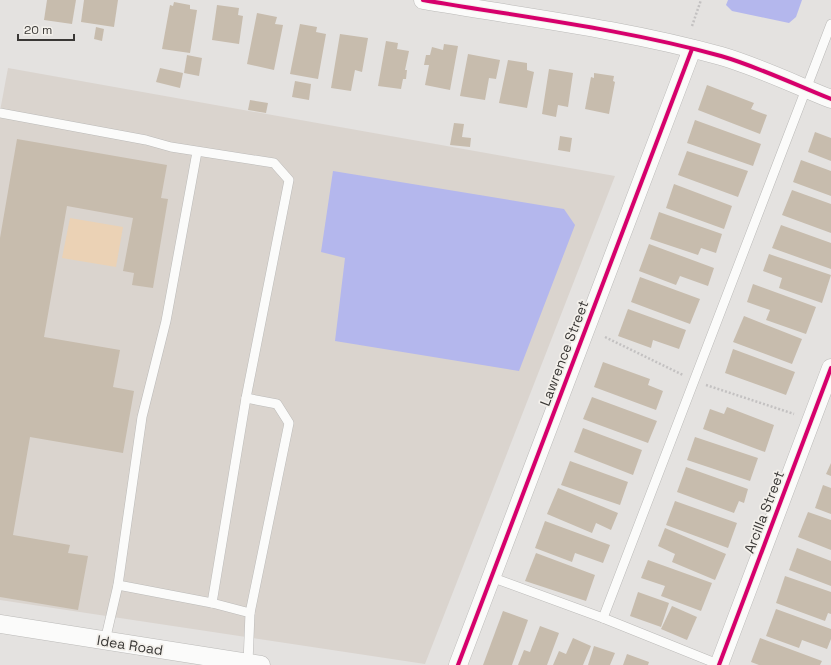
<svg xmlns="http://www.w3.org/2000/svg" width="831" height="665" font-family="'Space Grotesk',sans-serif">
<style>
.built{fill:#dad4ce}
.green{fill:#ebd2b5}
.water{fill:#b4b7ed}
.building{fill:#c7bcad}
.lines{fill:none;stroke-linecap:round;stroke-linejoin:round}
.lane-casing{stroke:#bbbab8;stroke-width:10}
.street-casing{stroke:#bbbab8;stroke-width:19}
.path{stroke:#c3c1c1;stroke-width:2.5;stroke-dasharray:2 2;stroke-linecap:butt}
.lane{stroke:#fbfbfa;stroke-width:9}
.street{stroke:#fbfbfa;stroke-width:18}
.cycleway-casing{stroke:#f3f0eb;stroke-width:6}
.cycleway{stroke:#d6006c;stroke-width:4}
.labels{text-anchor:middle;stroke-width:3.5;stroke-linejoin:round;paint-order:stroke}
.street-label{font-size:14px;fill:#3a3836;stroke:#f3f0eb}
</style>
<rect width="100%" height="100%" fill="#e4e2e0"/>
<path class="built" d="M8 68 615 176 425 664 0 600V111Z"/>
<path class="green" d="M70 218 123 227 116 267 62 258Z"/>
<g class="water">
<path d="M728 0H802L796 17 789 23 732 11 726 5Z"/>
<path d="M333 171 564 209 575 225 519 371 335 341 345 258 321 252Z"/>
</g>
<g class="building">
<path d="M47 0H76L72 24 44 20Z"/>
<path d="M84 0H118L114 27 81 22Z"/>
<path d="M174 2 190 5V9L197 10 190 53 162 49 170 5 173 6Z"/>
<path d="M217 5 239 8 238 15 243 16 239 44 212 40Z"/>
<path d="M257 13 277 17 275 24 283 25 274 70 247 64Z"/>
<path d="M300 24 317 27 316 32 326 34 318 79 290 74Z"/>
<path d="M96 27 104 29 102 41 94 39Z"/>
<path d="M340 34 368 38 362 72 355 70 351 91 331 88Z"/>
<path d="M386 41 398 43 397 49 409 51 405 70H407L406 79H403L401 89 378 86Z"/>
<path d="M444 44 458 46 450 90 425 85 429 65H424L426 55H430L432 47 443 50Z"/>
<path d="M468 54 500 60 496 79 489 78 485 100 460 96Z"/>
<path d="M187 55 202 58 199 76 184 73Z"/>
<path d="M508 60 527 63V70L534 72 527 108 499 103Z"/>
<path d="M160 68 183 73 180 88 156 82Z"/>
<path d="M549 69 573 73 568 107 558 105 556 117 542 114Z"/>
<path d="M594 73 614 76 613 81 615 82 609 114 585 109 591 77 594 78Z"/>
<path d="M295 81 311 84 309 100 292 97Z"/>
<path d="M707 85 754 103 751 109 767 115 760 134 698 110Z"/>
<path d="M250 100 268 103 266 113 248 110Z"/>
<path d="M695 120 761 144 753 166 687 143Z"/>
<path d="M454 123 464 124 462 137 471 138 470 147 450 145Z"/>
<path d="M815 132 831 138V161L808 152Z"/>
<path d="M560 136 572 138 570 152 558 150Z"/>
<path d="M17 139 167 165 161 198 168 199 153 288 132 285 134 273 123 271 133 218 67 206 44 337 120 350 113 387 134 391 123 453 30 437 13 535 70 545 68 553 88 556 78 610 0 597V238Z"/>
<path d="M687 151 748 171 738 197 678 175Z"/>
<path d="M801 160 831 171V196L793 182Z"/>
<path d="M674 184 732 206 724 229 666 208Z"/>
<path d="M792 190 831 204V233L782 215Z"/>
<path d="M659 212 722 234 716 253 701 248 698 255 650 239Z"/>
<path d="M781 225 831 243V269L772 248Z"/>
<path d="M649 244 714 268 708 286 680 276 676 285 639 271Z"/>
<path d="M769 254 831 275 822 303 779 288 782 278 763 271Z"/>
<path d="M640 277 700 299 690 324 631 302Z"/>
<path d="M753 284 816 307 806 334 766 320 770 310 747 302Z"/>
<path d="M628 309 686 330 679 349 653 340 651 348 618 336Z"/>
<path d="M744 316 802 339 792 364 733 342Z"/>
<path d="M733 349 795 372 786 395 725 373Z"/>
<path d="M603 362 650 379 648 385 663 391 656 410 594 387Z"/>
<path d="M592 397 657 421 648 443 583 419Z"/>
<path d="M727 407 774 425 765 452 703 429 710 409 724 414Z"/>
<path d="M583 428 642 450 633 475 574 452Z"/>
<path d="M695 437 758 458 750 481 687 460Z"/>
<path d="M570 461 628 482 620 505 561 485Z"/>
<path d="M831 463V476L826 474Z"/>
<path d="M686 467 748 489 744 503 739 501 734 513 677 492Z"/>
<path d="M823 485 831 488V514L815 508Z"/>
<path d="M558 488 618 513 611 530 596 523 592 533 547 514Z"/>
<path d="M675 501 737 523 728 548 666 525Z"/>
<path d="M808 512 831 520V550L798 537Z"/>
<path d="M545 521 610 545 603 563 575 553 572 562 535 548Z"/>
<path d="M665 528 726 554 715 580 672 562 675 554 658 546Z"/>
<path d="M797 548 831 561V586L789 570Z"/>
<path d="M536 553 595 575 586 601 525 581Z"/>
<path d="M648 560 712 583 701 611 661 596 665 586 641 578Z"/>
<path d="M785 576 831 592V614L828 613 825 621 776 603Z"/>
<path d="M638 592 669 603 661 627 630 616Z"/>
<path d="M672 606 697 617 687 640 661 629Z"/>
<path d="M776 609 831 629V639L827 649 802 640 799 648 766 636Z"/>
<path d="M503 611 528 620 512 665H483Z"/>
<path d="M540 626 559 633 547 665H518L524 650 530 652Z"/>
<path d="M573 638 591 646 583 665H553L559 651 566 654Z"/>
<path d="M760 638 822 661 820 665H759L751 662Z"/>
<path d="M594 646 615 653 610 665H588Z"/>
<path d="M627 654 649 662 648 665H623Z"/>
</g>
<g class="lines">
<g class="lane-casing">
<g id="lane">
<path d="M0 113 146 140 171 147 274 163 289 180 246 398 212 603"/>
<path d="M246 398 277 404 289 423 250 613"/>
<path d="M491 577 603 618 720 665"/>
<path d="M118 585 212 603 250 613 248 663"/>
<path d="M603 618 831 24"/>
<path d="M105 641 118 585 142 417 166 321 197 152"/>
</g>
</g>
<g class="street-casing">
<g id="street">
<path d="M423 0C522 17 624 29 721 56 756 66 796 85 831 99"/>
<path d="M0 624 261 665"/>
<path d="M458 665 692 49"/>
<path d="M719 665 831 368"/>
</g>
</g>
<g class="path">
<path d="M692 26 701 0"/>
<path d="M605 337 683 375"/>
<path d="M706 385 794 414"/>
</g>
<use href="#lane" class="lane"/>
<use href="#street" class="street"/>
<g class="cycleway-casing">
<g id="cycleway">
<path d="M423 0C522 17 624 29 721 56 756 66 796 85 831 99"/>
<path d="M458 665 692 49"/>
<path d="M719 665 831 368"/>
</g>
</g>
<use href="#cycleway" class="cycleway"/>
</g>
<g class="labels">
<g class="street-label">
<text transform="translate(564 353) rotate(-69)" y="5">Lawrence Street</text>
<text transform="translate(764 512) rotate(-69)" y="5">Arcilla Street</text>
<text transform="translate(130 645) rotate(9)" y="5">Idea Road</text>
</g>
</g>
<path d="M18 34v6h56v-6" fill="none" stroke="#3a3836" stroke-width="2"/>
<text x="24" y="34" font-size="12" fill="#3a3836" stroke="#f3f0eb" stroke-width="3" paint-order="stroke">20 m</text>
</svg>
